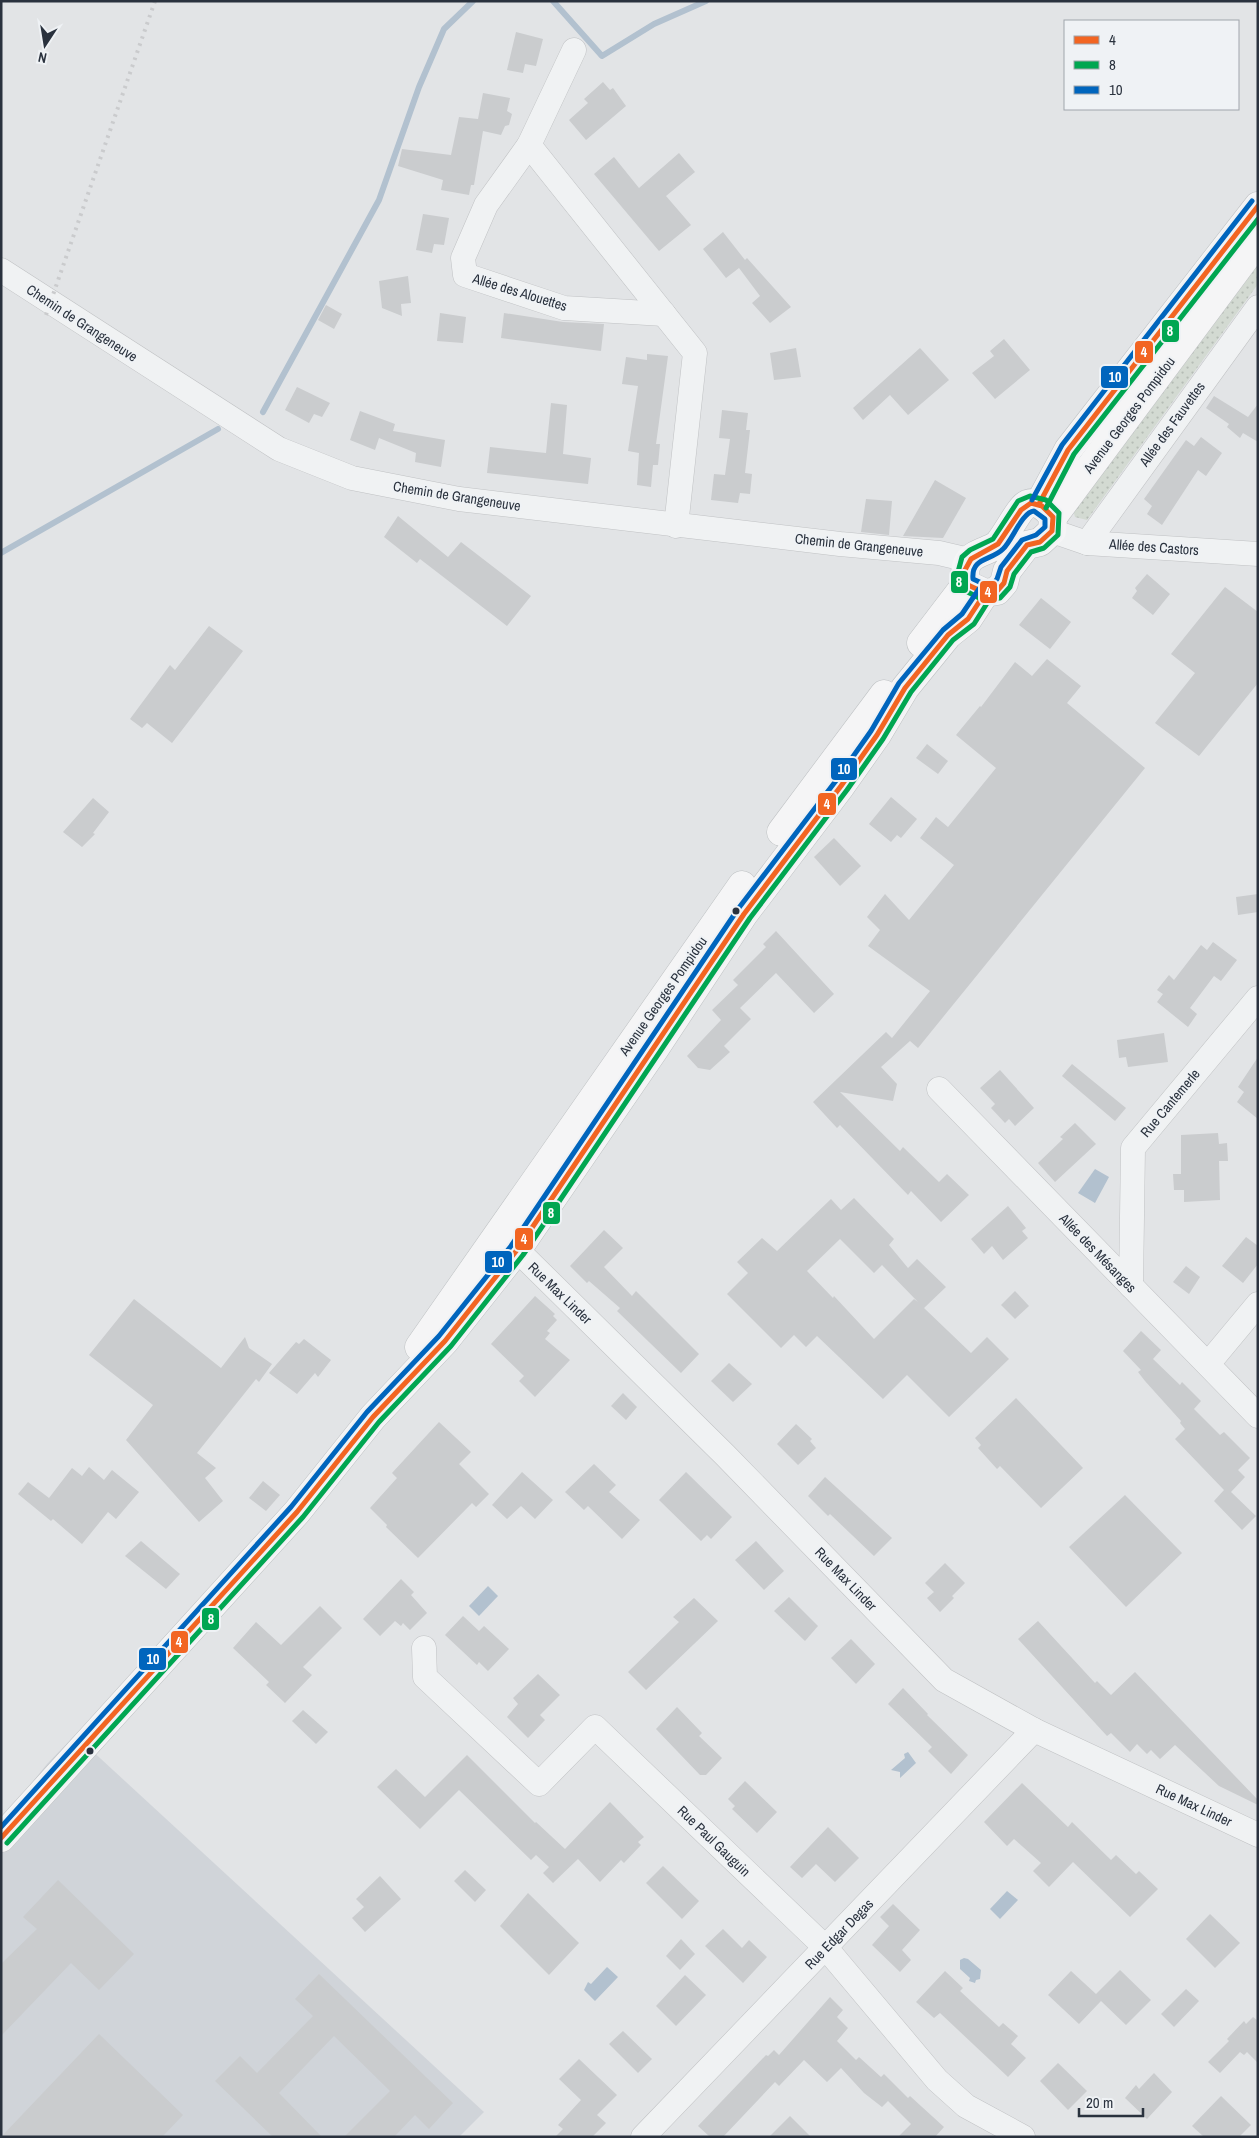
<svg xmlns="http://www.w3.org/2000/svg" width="1259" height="2138" font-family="'Archivo Narrow',sans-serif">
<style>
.built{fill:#d0d4d9}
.grass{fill:url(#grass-dots)}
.water{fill:#b2c1cf}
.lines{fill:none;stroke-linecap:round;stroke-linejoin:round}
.stream{stroke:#b2c1cf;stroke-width:6}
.building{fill:#caccce;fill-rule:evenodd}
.minor-casing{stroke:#c0c2c4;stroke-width:25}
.major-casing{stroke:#bec1c3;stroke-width:29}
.minor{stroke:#f0f2f3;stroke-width:24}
.major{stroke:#f5f5f6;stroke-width:28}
.rail{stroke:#cacbcd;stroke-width:4;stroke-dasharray:2.5 5;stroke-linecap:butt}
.bus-1-casing{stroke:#eff2f5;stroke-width:9}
.bus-2-casing{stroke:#eff2f5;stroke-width:9}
.bus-3-casing{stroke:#eff2f5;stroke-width:9}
.bus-1{stroke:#f26522;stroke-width:5}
.bus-2{stroke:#00a651;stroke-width:5}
.bus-3{stroke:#0065bd;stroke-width:5}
.bus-dot{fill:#2a323e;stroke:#eff2f5;stroke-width:2}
.labels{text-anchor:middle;stroke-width:4;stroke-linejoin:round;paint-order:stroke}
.street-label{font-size:14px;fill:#2a323e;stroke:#eff2f5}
.line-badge{stroke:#eff2f5;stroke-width:2}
.badge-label{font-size:14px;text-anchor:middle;font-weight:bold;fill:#fff}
</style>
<defs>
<pattern id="grass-dots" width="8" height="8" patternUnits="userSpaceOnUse" patternTransform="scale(1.25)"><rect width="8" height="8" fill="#d3dad2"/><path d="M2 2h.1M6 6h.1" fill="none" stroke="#b5bcb5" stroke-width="1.8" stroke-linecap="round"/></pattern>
</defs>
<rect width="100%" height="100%" fill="#e2e4e6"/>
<path class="built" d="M75 1735 484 2112 459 2137H1V1821L47 1764Z"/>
<path class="grass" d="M1258 261V284L1087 520 1075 517 1072 506Z"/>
<g class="water">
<path d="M1095 1169 1109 1177 1095 1203 1078 1193Z"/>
<path d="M488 1586 498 1596 479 1616 469 1606Z"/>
<path d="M908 1752 916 1763 900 1778V1772L891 1770 905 1758 904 1754Z"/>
<path d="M1007 1891 1018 1900 1000 1919 990 1909Z"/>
<path d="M964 1958 968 1959 981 1970 980 1979 976 1980 975 1983 969 1981 970 1978 960 1969V1960Z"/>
<path d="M607 1967 618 1977 595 2001 584 1990 588 1982 591 1984Z"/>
</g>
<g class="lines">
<g class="stream">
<path d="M553 1 602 56 654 24 706 1"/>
<path d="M263 412 379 200 419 87 444 29 473 1"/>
<path d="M1 553 218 429"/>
</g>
</g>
<g class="building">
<path d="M516 32 543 39 536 66 525 64 523 73 507 70Z"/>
<path d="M603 82 610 90 613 88 626 106 586 140 569 120 588 103 584 99Z"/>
<path d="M483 93 510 98 507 111 512 114 509 125 505 126 501 135 483 131 474 185H471L469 195 441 190 443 180 398 166 402 149 451 155 459 117 478 119Z"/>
<path d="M679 153 695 172 666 196 691 225 659 251 594 174 614 157 639 188Z"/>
<path d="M423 214 449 218 444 245 434 244 432 253 416 250Z"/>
<path d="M723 232 745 260 747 258 791 307 770 323 752 303 760 296 739 268 726 278 703 249Z"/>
<path d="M408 276 411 303 401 304 402 316 382 308 379 281Z"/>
<path d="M326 305 342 314 334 329 318 320Z"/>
<path d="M440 313 466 317 463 343 437 341Z"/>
<path d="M504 313 563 322 604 324 601 351 501 338Z"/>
<path d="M1004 339 1030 370 995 399 972 373 994 356 990 351Z"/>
<path d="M796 348 801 377 774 380 770 353Z"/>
<path d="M920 348 949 380 908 415 890 395 863 420 853 408Z"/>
<path d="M647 354 668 356 656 444H660L658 465H653L651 487 637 485 639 453 628 451 638 386 622 384 626 357 647 360Z"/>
<path d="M297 387 330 403 322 417 314 414 309 423 285 410Z"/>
<path d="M1214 396 1248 417 1258 404V442L1243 433 1240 438 1227 427 1229 424 1206 408Z"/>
<path d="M551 403 567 405 563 454 591 458 588 484 487 473 490 447 546 453Z"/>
<path d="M722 410 748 413 746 430H750L745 473 752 474 750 494 740 493 738 503 711 500 714 474 725 475 730 439 719 438Z"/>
<path d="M360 411 395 424 393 431 445 440 441 467 415 462 416 453 379 438 375 450 350 440Z"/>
<path d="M1201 437 1222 453 1206 476 1198 470 1162 525 1147 514 1152 506 1144 499 1186 440 1194 446Z"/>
<path d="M935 480 966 498 943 538 903 536Z"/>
<path d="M866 499 892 501 889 535 861 532Z"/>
<path d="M398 516 448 557 461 542 531 596 507 626 420 559 417 563 384 537Z"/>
<path d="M1147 574 1170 594 1153 615 1132 598 1137 591 1135 588Z"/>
<path d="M1225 587 1258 612V683L1199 756 1155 723 1195 673 1171 654Z"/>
<path d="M1041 598 1071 622 1050 649 1019 625Z"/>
<path d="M209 626 243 651 172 743 147 723 142 728 130 719 170 665 175 670Z"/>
<path d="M1047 659 1081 686 1067 703 1145 768 918 1048 910 1041 881 1067 897 1084 893 1101 840 1092 900 1151 903 1147 939 1182 947 1174 969 1195 941 1222 911 1191 908 1195 840 1125 837 1128 813 1102 886 1032 892 1038 930 991 868 946 880 930 867 917 885 894 909 920 954 865 920 838 936 817 948 827 996 768 956 735 980 706 981 707 1015 662 1032 676Z"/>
<path d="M927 744 948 761 938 774 916 758Z"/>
<path d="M891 797 917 819 901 838 897 835 891 842 869 824Z"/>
<path d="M93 798 109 812 93 833 95 834 82 847 63 832Z"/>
<path d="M834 838 861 866 840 886 814 857Z"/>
<path d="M1258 894V912L1238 915 1236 897Z"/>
<path d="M776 931 834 994 814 1013 776 973 740 1008 751 1019 724 1046 730 1052 710 1070 698 1068 687 1056 721 1020 712 1010 738 985 733 980 766 947 763 944Z"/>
<path d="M1213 942 1237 960 1221 981 1214 976 1190 1008 1197 1014 1188 1027 1157 1002 1163 994 1157 990 1169 975 1174 980 1201 945 1207 950Z"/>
<path d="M1164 1033 1168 1062 1128 1067 1126 1057 1119 1058 1117 1040Z"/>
<path d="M1258 1057V1119L1237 1102 1244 1092 1238 1087Z"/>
<path d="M1072 1064 1126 1108 1115 1121 1062 1076Z"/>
<path d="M1000 1070 1034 1108 1015 1126 1009 1119 1005 1123 991 1108 995 1104 980 1088Z"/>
<path d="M1075 1123 1096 1144 1055 1182 1038 1163 1063 1139 1060 1137Z"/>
<path d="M1218 1133 1219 1144 1227 1143 1228 1161H1219L1220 1200 1184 1202V1190H1174L1173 1174H1181V1135Z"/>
<path d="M854 1198 894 1239 889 1245 908 1268 917 1259 946 1287 924 1308 971 1353 987 1337 1009 1359 949 1417 907 1375 883 1399 817 1336 806 1347 794 1335 781 1348 727 1294 748 1273 737 1262 762 1238 777 1251 831 1199 841 1210ZM840 1239 874 1273 882 1265 918 1302 914 1299 874 1339 834 1296 833 1298 807 1271Z"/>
<path d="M1008 1206 1026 1228 1022 1231 1028 1238 1003 1260 992 1246 984 1254 971 1239Z"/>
<path d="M604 1230 623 1248 604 1267 632 1296 636 1291 699 1354 681 1373 617 1311 620 1308 589 1281 587 1283 570 1266Z"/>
<path d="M1246 1237 1258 1246V1264L1243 1283 1222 1266Z"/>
<path d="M1186 1266 1200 1277 1189 1294 1173 1282Z"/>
<path d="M1015 1291 1029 1306 1015 1319 1001 1305Z"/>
<path d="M535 1296 555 1314 553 1316 557 1320 547 1331 550 1333 545 1339 570 1360 535 1397 519 1381 524 1376 491 1344Z"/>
<path d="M134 1299 221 1368 245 1337 249 1348 272 1364 259 1382 256 1379 197 1453 216 1468 205 1478 223 1501 199 1522 126 1440 153 1405 89 1355Z"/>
<path d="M1141 1331 1161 1350 1153 1359 1180 1385 1182 1382 1201 1401 1194 1409 1220 1435 1224 1432 1250 1458 1238 1470 1245 1477 1231 1492 1256 1516 1242 1530 1214 1501 1224 1490 1175 1439 1185 1429 1180 1423 1181 1421 1145 1381 1138 1372 1141 1370 1123 1351Z"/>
<path d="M304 1339 331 1360 318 1377 315 1373 297 1394 269 1373 296 1342 299 1344Z"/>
<path d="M729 1363 752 1384 733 1402 711 1381Z"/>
<path d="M623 1393 637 1407 626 1420 611 1406Z"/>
<path d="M1016 1398 1083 1468 1041 1508 1000 1466 997 1469 978 1448 981 1445 975 1438Z"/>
<path d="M439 1422 471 1452 459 1464 489 1494 476 1507 472 1503 418 1558 386 1527 387 1525 370 1508 397 1478 392 1473Z"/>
<path d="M796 1424 812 1439 810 1441 816 1448 798 1465 777 1444Z"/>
<path d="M594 1464 616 1485 609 1492 640 1520 622 1539 588 1506 584 1510 565 1492Z"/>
<path d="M89 1467 104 1480 112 1470 139 1492 116 1519 108 1512 82 1544 53 1519 51 1521 18 1494 28 1482 49 1498 72 1468 82 1476Z"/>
<path d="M522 1472 553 1500 535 1519 521 1506 507 1519 492 1505Z"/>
<path d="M686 1472 732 1517 711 1539 707 1535 701 1541 659 1500Z"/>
<path d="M825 1477 892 1538 874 1556 830 1514 828 1516 808 1496Z"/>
<path d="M263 1481 280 1495 266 1511 249 1498Z"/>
<path d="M1125 1495 1182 1553 1126 1607 1069 1547Z"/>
<path d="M141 1541 180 1574 166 1589 125 1556Z"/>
<path d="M756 1541 784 1571 764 1590 735 1560Z"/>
<path d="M945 1563 965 1583 952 1596 954 1598 940 1612 927 1598 934 1592 925 1583Z"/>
<path d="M401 1579 414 1592 411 1595 427 1613 410 1630 403 1623 401 1626 395 1621 380 1636 363 1619Z"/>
<path d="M789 1597 818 1626 805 1641 774 1611Z"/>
<path d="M694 1598 718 1621 646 1690 628 1672 679 1622 673 1617Z"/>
<path d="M320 1606 342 1628 303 1667 312 1675 285 1703 266 1685 269 1682 233 1648 256 1622 281 1645Z"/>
<path d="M463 1616 479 1631 484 1626 509 1649 488 1671 479 1662 477 1665 445 1635Z"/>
<path d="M1038 1621 1095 1683 1097 1681 1111 1695 1135 1672 1258 1800V1805L1219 1786 1175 1745 1160 1759 1151 1750 1147 1754 1137 1744 1130 1752 1111 1733 1107 1736 1018 1639Z"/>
<path d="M851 1639 875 1664 856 1684 831 1658Z"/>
<path d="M538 1674 560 1695 540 1715 545 1720 528 1738 507 1717 518 1704 513 1698Z"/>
<path d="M903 1688 928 1714 927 1715 968 1755 951 1774 928 1751 932 1747 888 1704Z"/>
<path d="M677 1707 702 1733 699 1736 722 1758 706 1775H700L656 1729Z"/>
<path d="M303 1710 328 1732 316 1744 292 1721Z"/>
<path d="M467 1755 535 1823 536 1822 565 1849 610 1802 644 1837 638 1842 641 1845 624 1863 621 1860 600 1882 578 1859 553 1883 543 1873 549 1867 536 1855 531 1860 459 1790 420 1829 377 1787 396 1769 425 1797Z"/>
<path d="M745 1781 777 1812 757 1833 732 1809 735 1806 728 1799Z"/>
<path d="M1022 1783 1068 1827 1072 1822 1111 1860 1116 1855 1136 1874 1139 1871 1158 1889 1130 1917 1073 1862 1049 1887 1033 1871 1041 1863 1014 1839 1007 1846 984 1822Z"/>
<path d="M828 1827 859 1858 835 1882 816 1864 802 1878 790 1867Z"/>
<path d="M663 1866 699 1901 682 1919 646 1883Z"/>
<path d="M465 1870 486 1890 475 1902 454 1881Z"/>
<path d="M380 1876 401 1899 365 1932 352 1918 364 1907 356 1899Z"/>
<path d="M58 1880 134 1954 99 1990 71 1963 1 2036V1964L37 1929 23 1917Z"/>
<path d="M528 1893 579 1943 549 1975 500 1926Z"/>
<path d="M893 1904 920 1930 902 1950 911 1960 900 1972 872 1945 889 1926 880 1917Z"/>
<path d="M1210 1914 1240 1943 1215 1968 1186 1939Z"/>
<path d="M723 1929 742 1948 749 1940 767 1957 743 1983 705 1946Z"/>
<path d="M681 1939 695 1954 680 1970 666 1956Z"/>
<path d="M1120 1970 1151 2000 1126 2025 1101 2001 1079 2024 1048 1995 1071 1971 1096 1994Z"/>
<path d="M945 1971 963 1988 960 1991 999 2027 1003 2023 1018 2036 1011 2044 1026 2058 1008 2077 940 2013 934 2018 916 2002Z"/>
<path d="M319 1974 453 2103 429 2129 415 2115 394 2137H344L390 2091 334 2036 279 2093 322 2137H273L215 2081 240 2056 257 2073 313 2016 295 1999Z"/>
<path d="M685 1975 706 1995 676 2026 656 2006Z"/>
<path d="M1186 1989 1199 2001 1174 2027 1161 2014Z"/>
<path d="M830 1997 843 2010 837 2017 848 2028 837 2041 856 2060 859 2057 881 2077 884 2074 908 2098 910 2096 944 2127 935 2137H898L911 2124 888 2101 882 2107 864 2093 841 2068 827 2082 804 2060 779 2086 775 2082 723 2137H710L698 2126 766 2055 768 2056 774 2050 779 2055Z"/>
<path d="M1253 2017 1258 2021V2063L1247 2052 1244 2055 1240 2052 1220 2073 1208 2062 1229 2041 1227 2039 1244 2021 1246 2024Z"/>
<path d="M623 2031 652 2059 638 2073 609 2044Z"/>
<path d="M99 2034 183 2115 162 2137H1Z"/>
<path d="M579 2059 617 2095 597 2115 606 2123 592 2137H555L563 2129 558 2125 581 2100 559 2079Z"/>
<path d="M1058 2063 1087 2091 1068 2110 1040 2081Z"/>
<path d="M1154 2073 1172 2092 1147 2119 1125 2098 1136 2085 1139 2089Z"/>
<path d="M1221 2096 1251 2125 1239 2137H1204L1192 2126Z"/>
<path d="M790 2116 811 2137H769Z"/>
</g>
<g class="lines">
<g class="minor-casing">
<g id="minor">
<path d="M574 50 529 145 695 353 676 526"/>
<path d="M529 145 486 205 463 258 465 275 564 308 664 314"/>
<path d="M1 270 279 449 352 478 459 499 840 544 939 553 969 560"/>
<path d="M1052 531 1087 543 1258 554"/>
<path d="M1087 543 1258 307"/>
<path d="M939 1089 1258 1416"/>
<path d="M505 1238 725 1455 944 1680 1034 1730 1258 1835"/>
<path d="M1131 1286 1133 1148 1258 998"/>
<path d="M1208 1364 1258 1304"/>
<path d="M424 1648 425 1677 539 1784 595 1727 826 1948 937 2080 966 2106 1023 2137"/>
<path d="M643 2137 1034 1730"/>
</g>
</g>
<g class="major-casing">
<g id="major">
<path d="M1039 504 1068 450 1258 206"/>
<path d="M1053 517 1258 241"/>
<path d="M921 643 966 584"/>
<path d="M781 832 884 694"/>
<path d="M419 1347 742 885"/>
<path d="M1 1838 297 1512 373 1417 445 1341 517 1250 654 1050 744 914 841 786 877 735 905 688 948 635 968 619 985 593 997 591 1004 583 1007 571 1027 545 1040 542 1052 531 1053 517C1047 509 1038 500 1027 504 1020 507 1006 535 998 544 990 551 974 552 968 562 964 569 965 576 966 584L985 593"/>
</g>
</g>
<use href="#minor" class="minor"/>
<use href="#major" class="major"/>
<path class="rail" d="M46 315 155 1"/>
<g class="bus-1-casing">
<g id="bus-1">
<path d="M1031 503 1042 506 1053 517 1052 531 1040 542 1027 545 1007 571 1004 583 997 591 985 593 966 584 965 570 971 559 998 544 1021 510Z"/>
<path d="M1039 504 1068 450 1258 206"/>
<path d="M1 1838 297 1512 373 1417 445 1341 517 1250 744 914 841 786 877 735 905 688 948 635 968 619 985 593"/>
</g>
</g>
<g class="bus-2-casing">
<g id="bus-2">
<path d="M1030 496 1046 500 1059 513 1058 535 1044 548 1031 552 1014 574 1010 587 1000 598 983 600 960 588 958 572 962 557 970 550 993 539 1018 501Z"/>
<path d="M1046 508 1074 454 1258 219"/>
<path d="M7 1843 303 1517 379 1422 451 1346 523 1255 750 918 847 790 883 739 911 692 953 640 974 624 991 597"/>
</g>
</g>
<g class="bus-3-casing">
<g id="bus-3">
<path d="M1032 500 1062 445 1252 201"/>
<path d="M1034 511 1045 519V527L1036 535 1022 540 1001 567 997 579 993 584 986 585 973 579C971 557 991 561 1003 549 1012 541 1022 512 1034 511Z"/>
<path d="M1 1827 291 1507 367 1412 439 1336 511 1246 738 909 835 782 871 731 899 683 943 630 962 614 979 589"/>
</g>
</g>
<use href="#bus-1" class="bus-1"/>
<use href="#bus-2" class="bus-2"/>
<use href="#bus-3" class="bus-3"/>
</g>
<g class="bus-dot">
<circle cx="736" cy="911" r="4.5"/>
<circle cx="90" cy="1751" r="4.5"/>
</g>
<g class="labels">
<g class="street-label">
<text transform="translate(520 292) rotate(17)" y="5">Allée des Alouettes</text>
<text transform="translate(82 323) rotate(33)" y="5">Chemin de Grangeneuve</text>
<text transform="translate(1129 415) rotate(-53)" y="5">Avenue Georges Pompidou</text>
<text transform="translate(1172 424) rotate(-54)" y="5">Allée des Fauvettes</text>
<text transform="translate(457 496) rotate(9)" y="5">Chemin de Grangeneuve</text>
<text transform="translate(859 545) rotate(6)" y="5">Chemin de Grangeneuve</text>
<text transform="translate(1154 547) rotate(4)" y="5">Allée des Castors</text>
<text transform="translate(663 996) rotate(-55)" y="5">Avenue Georges Pompidou</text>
<text transform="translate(1170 1103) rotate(-50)" y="5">Rue Cantemerle</text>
<text transform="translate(1098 1253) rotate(46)" y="5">Allée des Mésanges</text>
<text transform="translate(560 1293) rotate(44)" y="5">Rue Max Linder</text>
<text transform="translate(846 1579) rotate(46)" y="5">Rue Max Linder</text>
<text transform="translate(1194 1805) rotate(25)" y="5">Rue Max Linder</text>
<text transform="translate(714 1841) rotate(44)" y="5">Rue Paul Gauguin</text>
<text transform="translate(839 1934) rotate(-46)" y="5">Rue Edgar Degas</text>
</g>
</g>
<g class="line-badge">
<rect x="1161" y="319" width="19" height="24" rx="5" fill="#00a651"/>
<rect x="1134" y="340" width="20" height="24" rx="5" fill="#f26522"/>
<rect x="1100" y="365" width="29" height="24" rx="5" fill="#0065bd"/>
<rect x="950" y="570" width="19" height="24" rx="5" fill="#00a651"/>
<rect x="979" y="580" width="19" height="24" rx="5" fill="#f26522"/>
<rect x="830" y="757" width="28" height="24" rx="5" fill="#0065bd"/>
<rect x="817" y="792" width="20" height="24" rx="5" fill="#f26522"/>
<rect x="542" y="1201" width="19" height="24" rx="5" fill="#00a651"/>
<rect x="514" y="1227" width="20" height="24" rx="5" fill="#f26522"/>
<rect x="484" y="1250" width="29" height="24" rx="5" fill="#0065bd"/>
<rect x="201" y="1607" width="19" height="24" rx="5" fill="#00a651"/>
<rect x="170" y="1630" width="19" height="24" rx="5" fill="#f26522"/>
<rect x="138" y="1647" width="29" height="24" rx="5" fill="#0065bd"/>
</g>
<g class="badge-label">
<text x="1170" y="336">8</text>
<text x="1144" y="357">4</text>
<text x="1115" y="382">10</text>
<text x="959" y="587">8</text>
<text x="988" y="597">4</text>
<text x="844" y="774">10</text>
<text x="827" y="809">4</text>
<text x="551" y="1218">8</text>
<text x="524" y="1244">4</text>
<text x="498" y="1267">10</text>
<text x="211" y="1624">8</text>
<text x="179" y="1647">4</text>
<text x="153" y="1664">10</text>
</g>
<rect width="1259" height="2138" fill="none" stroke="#2a323e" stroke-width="5"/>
<rect x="1064" y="20" width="175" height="90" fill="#eff2f5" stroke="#a0a5ac"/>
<rect x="1074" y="36" width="25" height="8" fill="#f26522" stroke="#a0a5ac"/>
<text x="1109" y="45" font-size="15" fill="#2a323e">4</text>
<rect x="1074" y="61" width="25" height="8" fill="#00a651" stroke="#a0a5ac"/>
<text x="1109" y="70" font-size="15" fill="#2a323e">8</text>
<rect x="1074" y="86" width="25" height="8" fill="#0065bd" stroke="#a0a5ac"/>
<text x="1109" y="95" font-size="15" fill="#2a323e">10</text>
<g transform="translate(45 45) rotate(192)" stroke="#eff2f5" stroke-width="4" paint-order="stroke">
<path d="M0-4L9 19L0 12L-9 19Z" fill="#2a323e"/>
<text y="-8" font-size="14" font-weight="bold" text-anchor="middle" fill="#2a323e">N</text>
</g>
<path d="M1079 2108v8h64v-8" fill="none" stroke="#2a323e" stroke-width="2.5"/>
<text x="1086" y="2108" font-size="15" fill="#2a323e" stroke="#eff2f5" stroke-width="4" paint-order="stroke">20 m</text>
</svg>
